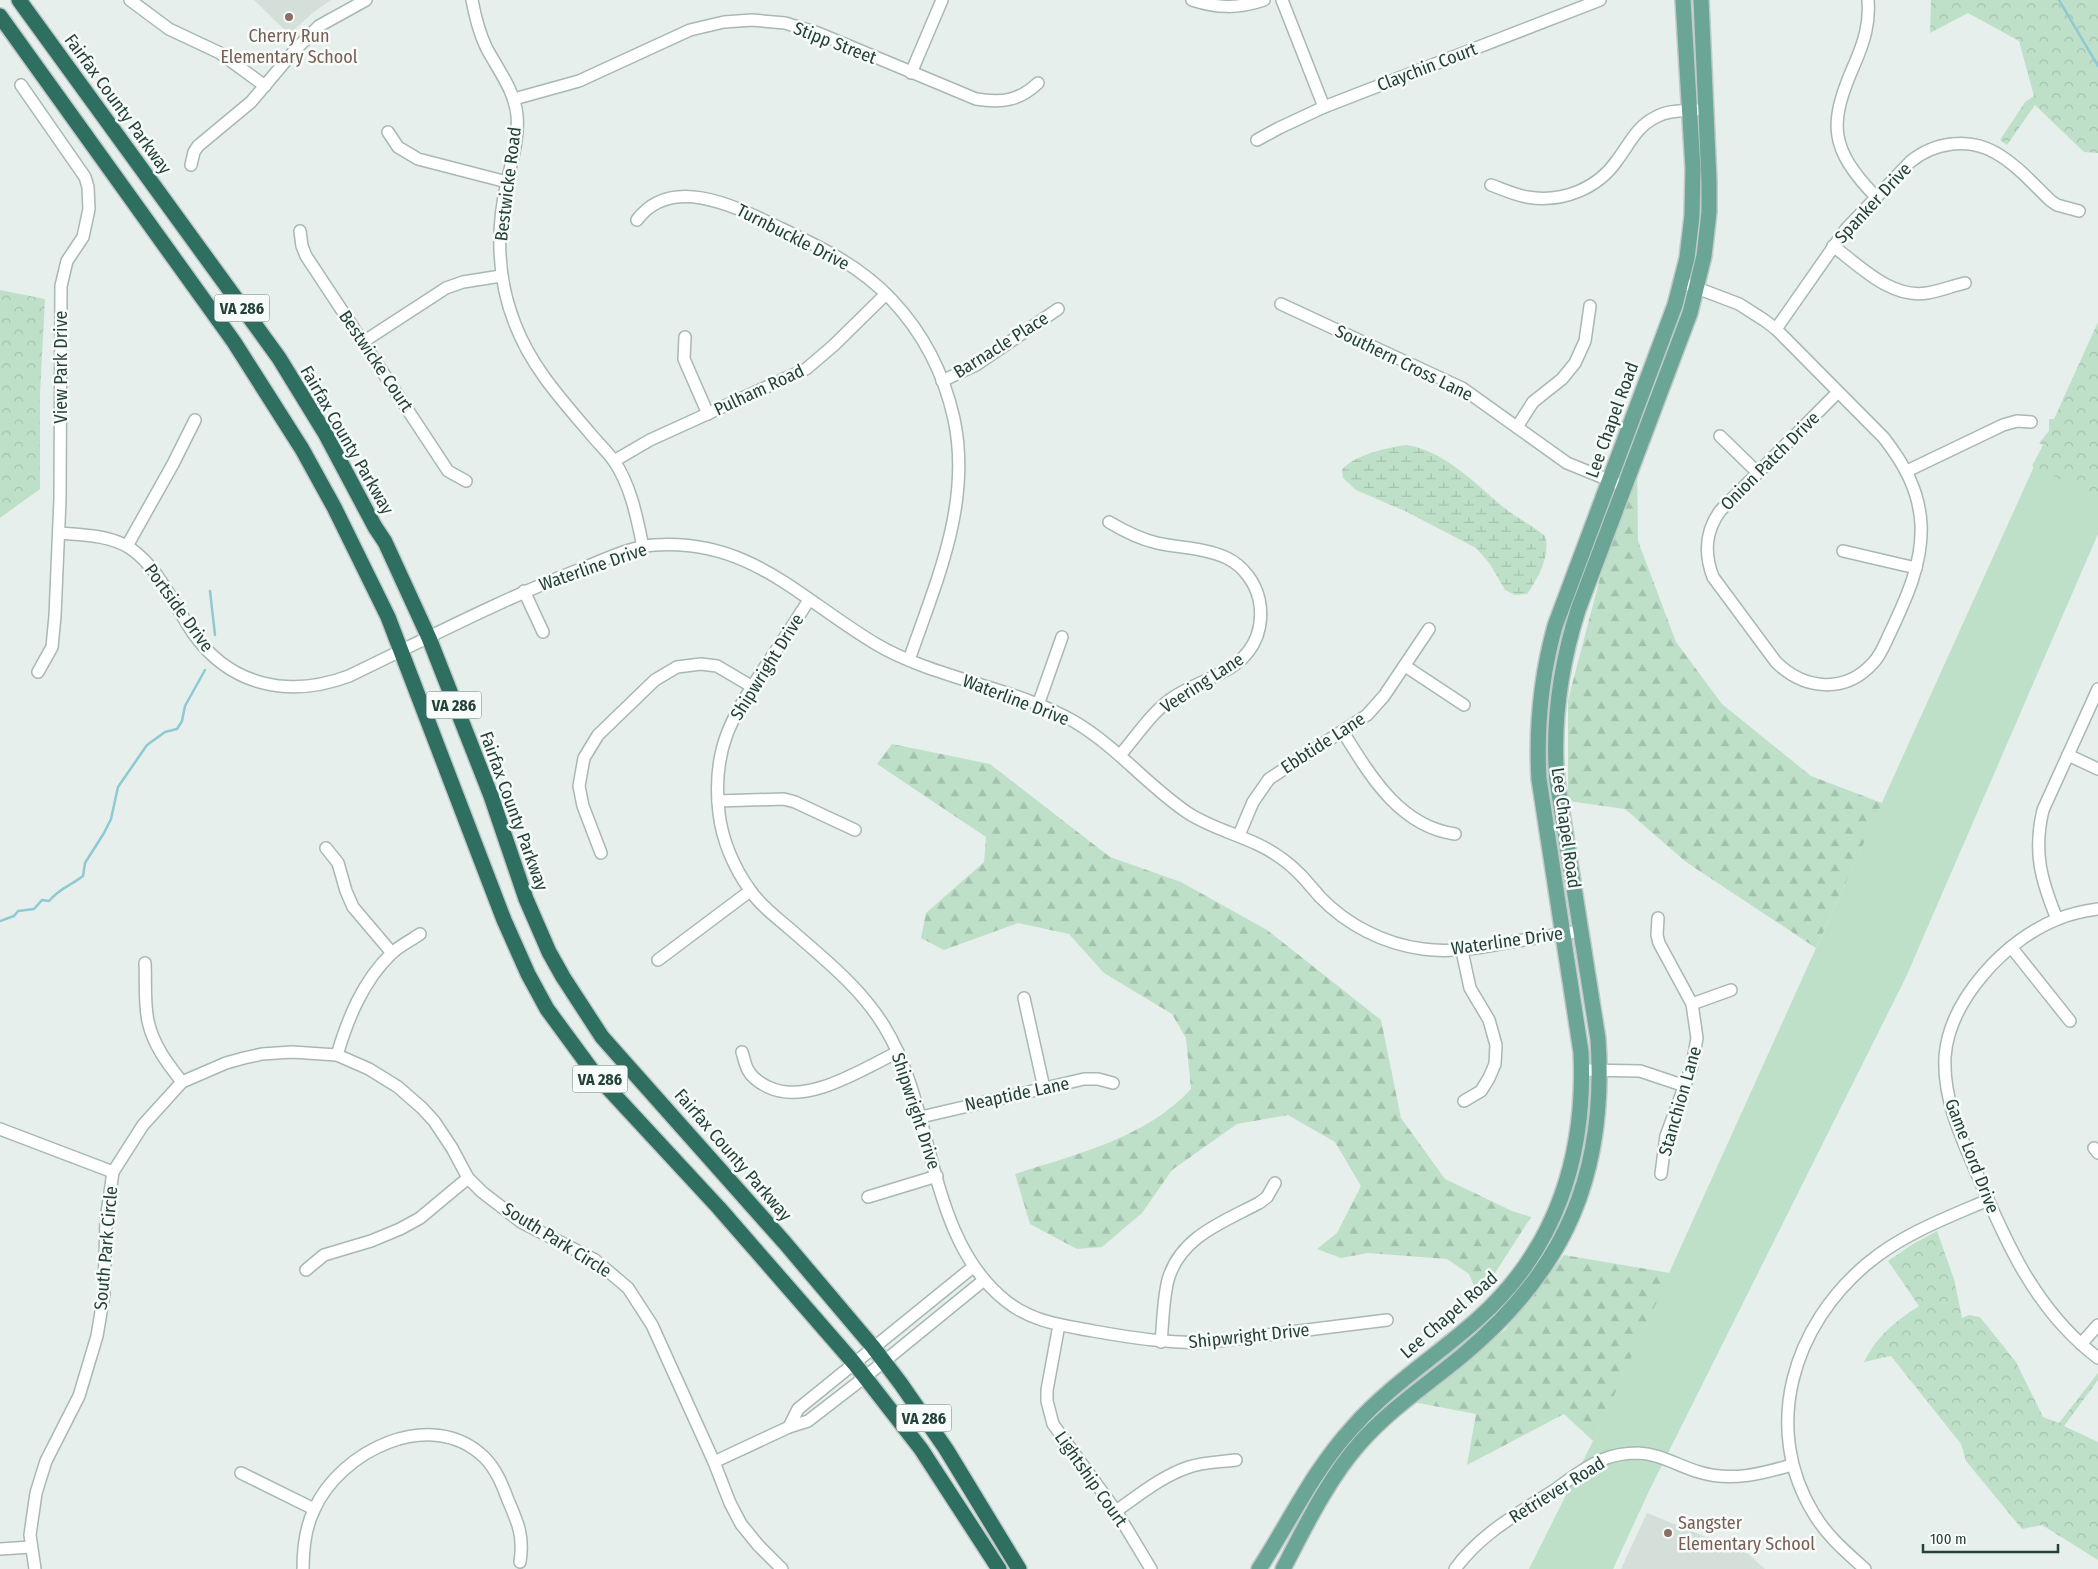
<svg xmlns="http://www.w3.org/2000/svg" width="2098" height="1569" font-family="'Fira Sans Condensed',sans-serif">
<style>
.built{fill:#d4dfda}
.grass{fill:#bfe0c8}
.forest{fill:url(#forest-firs)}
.wetland{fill:url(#wetland-marsh)}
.park{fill:url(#park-crowns)}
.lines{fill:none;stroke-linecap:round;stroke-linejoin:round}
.stream{stroke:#8ec9d4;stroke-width:2.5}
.minor-casing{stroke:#a8b8b2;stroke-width:14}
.major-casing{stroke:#c2cac8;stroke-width:18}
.highway-casing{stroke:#c2cac8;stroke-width:18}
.minor{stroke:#fff;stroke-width:11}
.major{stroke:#6aa596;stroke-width:15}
.highway{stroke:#2f6f62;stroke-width:15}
.education-dot{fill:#8d6e63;stroke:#f7fbf9;stroke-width:2}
.labels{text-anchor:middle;stroke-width:5;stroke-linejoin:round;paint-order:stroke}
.shield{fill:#f7fbf9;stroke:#637a73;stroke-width:1}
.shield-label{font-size:16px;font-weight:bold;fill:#24423a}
.education-label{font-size:18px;fill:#785e54;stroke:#f7fbf9}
.street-label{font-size:18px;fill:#24423a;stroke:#f7fbf9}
</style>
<defs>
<pattern id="forest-firs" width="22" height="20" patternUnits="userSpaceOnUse" patternTransform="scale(1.25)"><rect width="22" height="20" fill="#bfe0c8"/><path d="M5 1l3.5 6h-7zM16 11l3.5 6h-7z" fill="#a4c1ad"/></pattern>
<pattern id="wetland-marsh" width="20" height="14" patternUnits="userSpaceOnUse" patternTransform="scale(1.25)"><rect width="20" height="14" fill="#bfe0c8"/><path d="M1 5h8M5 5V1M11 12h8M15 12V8" fill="none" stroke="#a4c1ad"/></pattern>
<pattern id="park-crowns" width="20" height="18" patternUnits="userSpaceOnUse" patternTransform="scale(1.25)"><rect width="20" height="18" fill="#bfe0c8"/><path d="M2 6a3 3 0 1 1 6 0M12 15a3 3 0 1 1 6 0" fill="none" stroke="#a4c1ad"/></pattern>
</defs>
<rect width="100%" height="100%" fill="#e6efeb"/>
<g class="built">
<path d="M254 0H331L315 11 289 34Z"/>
<path d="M1647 1513 1748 1554 1765 1569H1621Z"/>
</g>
<path class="grass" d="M2098 325V534L1906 977 1650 1489 1613 1569H1529L1593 1441Z"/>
<g class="forest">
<path d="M1637 461 1638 541 1676 642 1722 704 1811 776 1882 803 1816 948 1686 862 1625 809 1568 801V700L1600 578Z"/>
<path d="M892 744 990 764 1110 857 1181 882 1267 930 1381 1020 1401 1118 1445 1179 1512 1211 1531 1217 1479 1298 1469 1274 1447 1259 1368 1253 1341 1258 1317 1249 1337 1233 1361 1186 1335 1142 1288 1115 1237 1124 1172 1170 1142 1213 1102 1247 1077 1249 1030 1224 1015 1174C1077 1154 1146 1138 1191 1089L1186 1038 1172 1014 1104 973 1069 934 1018 923 944 950 921 938 926 913 984 862 986 837 877 764Z"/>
<path d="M1564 1255 1670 1273 1593 1441 1564 1414 1467 1465 1476 1414 1413 1402 1505 1330Z"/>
</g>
<path class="wetland" d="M1407 445C1447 452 1476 485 1507 510 1519 519 1533 526 1545 536 1551 555 1538 579 1527 594L1515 595 1505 590 1490 564 1476 548 1407 512 1356 490 1343 478 1342 470C1353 455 1389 447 1407 445Z"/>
<g class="park">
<path d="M1931 0H2098V153L2084 152 2035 105 2007 145 2000 140 2025 102 2034 96 2019 41 1968 13 1930 33Z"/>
<path d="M0 290 45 299 40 394V489L0 518Z"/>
<path d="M2098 322V497L2032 466 2043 445 2039 443 2049 431V419H2054Z"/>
<path d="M1937 1231 1954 1279 1962 1318 1969 1315 1980 1317 2016 1362 2043 1417 2059 1423 2098 1373V1380L2064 1426 2098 1442V1560L2042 1525 2022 1529 1966 1461 1961 1444 1891 1356 1864 1362C1878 1335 1894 1322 1919 1306L1888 1261 1913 1244Z"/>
</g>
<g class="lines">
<g class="stream">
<path d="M2059 0 2098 66"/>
<path d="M210 591 215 635"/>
<path d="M0 921 14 916 18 911 34 909 42 900 49 901C61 887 69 887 83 876L85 863 104 833 111 819 118 787 147 745 165 732 177 729 182 721 185 706 205 670"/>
</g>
<g class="minor-casing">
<g id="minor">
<path d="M130 0 169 29 220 53 265 86"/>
<path d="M472 0C475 16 479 32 486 47 498 70 514 89 517 115 519 139 512 160 507 182 496 229 497 279 515 324 531 366 560 398 589 432 597 442 607 451 614 461 631 486 637 518 643 547"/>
<path d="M1192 0C1217 8 1238 9 1264 0"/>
<path d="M1282 0 1324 107"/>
<path d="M1868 0C1870 23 1864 42 1855 63 1828 124 1829 148 1876 197"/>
<path d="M911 73 942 0"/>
<path d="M21 85 85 177 88 187 89 209 83 237 67 261 61 286 60 499 55 616 52 647 38 672"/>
<path d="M514 99 579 81 690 30 724 22 752 20 785 23 818 33 976 99C1002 103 1019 101 1038 83"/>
<path d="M388 132 398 147 418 159 507 182"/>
<path d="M1257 140 1279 128 1324 107 1600 0"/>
<path d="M191 165 194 152 198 146 251 102 295 50 319 26 366 0"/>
<path d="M1491 185C1502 189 1515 195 1527 197 1562 203 1598 189 1618 159 1630 143 1637 126 1656 117 1668 110 1683 111 1697 110"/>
<path d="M637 220C672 173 738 208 778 227 820 247 859 265 892 300 923 333 944 374 954 419 972 503 936 582 909 660"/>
<path d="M300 231 302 246 306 256 448 471 466 481"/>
<path d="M1833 246C1860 266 1891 299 1927 293 1940 291 1952 286 1965 283"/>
<path d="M1689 285 1739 304 1764 320 1776 329 1884 438C1904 464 1919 490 1921 524 1923 563 1906 599 1890 633 1885 643 1881 655 1873 663 1845 694 1804 690 1776 662L1713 577C1704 553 1705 532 1720 511L1838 392"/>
<path d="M1281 304 1462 388 1567 463 1626 487"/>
<path d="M1776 329 1846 229 1910 162C1934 142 1969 137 1996 153 2017 165 2034 185 2051 201L2057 205 2079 211"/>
<path d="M685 337 684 359 708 414"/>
<path d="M363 342 446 288 463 282 501 276"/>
<path d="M942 381 976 365 1058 309"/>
<path d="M1517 427 1533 402 1562 379 1575 363 1585 341 1590 306"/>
<path d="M1720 436 1757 472"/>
<path d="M614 461 650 440 806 369 833 346 886 294"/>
<path d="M1907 471 2003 425 2017 421 2031 422"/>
<path d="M1109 522C1124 531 1140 539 1157 543 1180 548 1206 548 1227 558 1243 566 1255 582 1259 599 1262 612 1261 624 1257 636 1243 674 1200 678 1171 699 1151 713 1136 737 1120 755"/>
<path d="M59 533C83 535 109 535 130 548 159 568 174 605 193 633 231 687 290 698 349 676 426 639 502 599 581 569 604 560 629 547 654 545 750 538 800 599 876 644 935 679 1015 687 1075 722 1117 747 1148 786 1188 813 1217 832 1253 837 1281 858 1297 869 1308 883 1320 897 1347 925 1384 944 1423 949 1451 953 1478 948 1505 943 1530 939 1555 935 1580 931"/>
<path d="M127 546 173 464 195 420"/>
<path d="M1843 551 1916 568"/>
<path d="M524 591 543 632"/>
<path d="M809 600C796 620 783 641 769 661 734 714 711 746 719 813 722 840 734 868 750 890 760 905 776 917 790 929 824 959 860 987 884 1026 936 1110 926 1238 1006 1301 1032 1322 1062 1325 1093 1331 1133 1338 1171 1344 1211 1342L1387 1320"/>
<path d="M1405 666 1464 705"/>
<path d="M1038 705 1062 637"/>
<path d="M1343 732C1370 775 1399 826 1455 834"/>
<path d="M2068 755 2098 769"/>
<path d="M718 801 784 799 795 802 855 830"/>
<path d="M1239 835 1253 802 1269 779 1367 715 1384 696 1429 629"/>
<path d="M326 848 338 863 346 891 353 907 392 953"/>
<path d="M601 853 583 806 579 786 584 758 598 735 655 680 677 667 701 664 717 666 751 686"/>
<path d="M2098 909C2084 911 2070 914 2058 919 2006 939 1949 1000 1945 1057 1943 1099 1961 1137 1977 1174 2006 1243 2036 1311 2098 1358"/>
<path d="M1658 918 1657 935 1659 943 1692 1004 1697 1038 1692 1066 1666 1136 1661 1174"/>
<path d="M2057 919C2041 880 2033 852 2043 810L2098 689"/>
<path d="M2011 947 2070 1021"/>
<path d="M1462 951 1470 988 1489 1020 1496 1045 1495 1064 1489 1078 1481 1091 1464 1101"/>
<path d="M658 960 750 891"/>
<path d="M145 963C146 982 144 1002 148 1021 153 1045 168 1064 182 1082"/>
<path d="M1024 998 1044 1088"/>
<path d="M1692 1004 1731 990"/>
<path d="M742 1052C744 1058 745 1065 748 1070 752 1078 760 1083 768 1087 807 1106 862 1069 898 1052"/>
<path d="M337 1055C348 1018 363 981 391 954 399 946 410 941 420 934"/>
<path d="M1582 1070 1640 1071 1685 1086"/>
<path d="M921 1117 1084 1079H1098L1113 1083"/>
<path d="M0 1129 113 1172"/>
<path d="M2094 1148 2098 1153"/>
<path d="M868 1197 937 1176"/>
<path d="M306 1270 324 1255 371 1241 400 1229 420 1218 468 1178"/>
<path d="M1059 1325 1047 1390V1401L1053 1424 1116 1511 1151 1569"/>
<path d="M1161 1342C1163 1322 1163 1300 1168 1280 1180 1237 1223 1222 1259 1203L1267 1197 1275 1183"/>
<path d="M2081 1344 2098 1325"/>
<path d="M789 1427 798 1409 973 1267"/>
<path d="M714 1462 789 1427 808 1421 865 1377 984 1280"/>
<path d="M241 1473 314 1509"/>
<path d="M1116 1511C1139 1495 1162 1476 1189 1467 1204 1462 1220 1462 1236 1460"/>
<path d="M0 1549 31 1547"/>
<path d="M35 1569 30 1535 36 1493 46 1461 79 1396 97 1336 104 1294 106 1220 113 1172 143 1125 182 1082 226 1063 244 1058 262 1054 292 1052 337 1055 369 1069 398 1087 422 1108 434 1121 452 1148 468 1178 482 1192 521 1222 595 1260 628 1288 652 1325 714 1462 730 1503 741 1524 758 1545 782 1569"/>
<path d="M303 1569C303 1549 305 1528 314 1510 340 1451 431 1406 484 1457 496 1469 502 1484 508 1500 518 1523 524 1536 520 1562"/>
<path d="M1455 1569C1481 1533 1519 1513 1556 1489 1571 1478 1587 1466 1604 1459 1614 1455 1626 1453 1638 1453 1661 1454 1678 1466 1699 1472 1731 1482 1761 1474 1792 1465"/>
<path d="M1865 1569C1846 1552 1827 1536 1814 1514 1761 1428 1793 1325 1868 1263 1903 1234 1946 1218 1988 1200"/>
</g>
</g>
<g class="major-casing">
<g id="major">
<path d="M1259 1569C1290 1521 1314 1469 1353 1427 1390 1385 1438 1355 1479 1318 1557 1248 1586 1154 1581 1052L1539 779C1536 727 1541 677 1555 626L1675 305 1687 258 1692 216 1693 169 1683 0"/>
<path d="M1283 1569C1305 1527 1328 1479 1360 1443 1390 1409 1428 1384 1463 1355 1566 1269 1607 1173 1598 1039L1557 781C1552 722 1560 667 1578 610L1690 313 1704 256 1709 212V181L1701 0"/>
</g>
</g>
<g class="highway-casing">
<g id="highway">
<path d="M19 0 279 358 325 433 375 527 385 542 429 638 491 796 526 899 549 952 563 977 602 1037 785 1243 873 1347 901 1384 946 1449 1019 1569"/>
<path d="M0 16 234 342 302 449 334 507 388 617 504 920 528 974 547 1009 594 1073 719 1208 854 1363 921 1449 999 1569"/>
</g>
</g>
<use href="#minor" class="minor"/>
<use href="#major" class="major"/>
<use href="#highway" class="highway"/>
</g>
<g class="education-dot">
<circle cx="289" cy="17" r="5"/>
<circle cx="1668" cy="1533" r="5"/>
</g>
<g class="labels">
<g class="shield">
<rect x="214.5" y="294.5" width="55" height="27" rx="4"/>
<rect x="426.5" y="691.5" width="55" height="27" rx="4"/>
<rect x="572.5" y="1065.5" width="55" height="27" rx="4"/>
<rect x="896.5" y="1404.5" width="55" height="27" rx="4"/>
</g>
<g class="shield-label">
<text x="242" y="314">VA 286</text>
<text x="454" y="711">VA 286</text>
<text x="600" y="1085">VA 286</text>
<text x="924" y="1424">VA 286</text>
</g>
<g class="education-label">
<text x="289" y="42">Cherry Run<tspan x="289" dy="21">Elementary School</tspan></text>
<text x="1678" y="1529" text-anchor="start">Sangster<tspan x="1678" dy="21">Elementary School</tspan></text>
</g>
<g class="street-label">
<text transform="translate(835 43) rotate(21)" y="6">Stipp Street</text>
<text transform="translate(1427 67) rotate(-21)" y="6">Claychin Court</text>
<text transform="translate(118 104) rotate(54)" y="6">Fairfax County Parkway</text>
<text transform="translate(508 184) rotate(-83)" y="6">Bestwicke Road</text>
<text transform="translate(1873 203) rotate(-47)" y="6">Spanker Drive</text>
<text transform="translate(793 237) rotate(27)" y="6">Turnbuckle Drive</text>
<text transform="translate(1001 345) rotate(-32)" y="6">Barnacle Place</text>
<text transform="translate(376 361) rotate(56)" y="6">Bestwicke Court</text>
<text transform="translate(1404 363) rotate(26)" y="6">Southern Cross Lane</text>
<text transform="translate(61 367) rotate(-90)" y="6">View Park Drive</text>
<text transform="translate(759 390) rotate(-25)" y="6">Pulham Road</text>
<text transform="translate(1612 420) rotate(-70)" y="6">Lee Chapel Road</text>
<text transform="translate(347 440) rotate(60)" y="6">Fairfax County Parkway</text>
<text transform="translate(1770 461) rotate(-45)" y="6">Onion Patch Drive</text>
<text transform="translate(593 567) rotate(-19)" y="6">Waterline Drive</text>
<text transform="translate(179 608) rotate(54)" y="6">Portside Drive</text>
<text transform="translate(767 667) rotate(-58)" y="6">Shipwright Drive</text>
<text transform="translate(1202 683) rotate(-33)" y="6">Veering Lane</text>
<text transform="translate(1016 700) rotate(21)" y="6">Waterline Drive</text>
<text transform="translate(1323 743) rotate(-33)" y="6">Ebbtide Lane</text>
<text transform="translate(514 811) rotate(70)" y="6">Fairfax County Parkway</text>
<text transform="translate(1566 828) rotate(82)" y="6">Lee Chapel Road</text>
<text transform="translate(1507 941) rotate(-8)" y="6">Waterline Drive</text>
<text transform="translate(1017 1094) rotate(-12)" y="6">Neaptide Lane</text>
<text transform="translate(1680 1101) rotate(-74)" y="6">Stanchion Lane</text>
<text transform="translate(916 1111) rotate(72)" y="6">Shipwright Drive</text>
<text transform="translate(733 1155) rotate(49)" y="6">Fairfax County Parkway</text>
<text transform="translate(1972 1156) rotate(69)" y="6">Game Lord Drive</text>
<text transform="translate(557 1240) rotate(32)" y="6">South Park Circle</text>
<text transform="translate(106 1248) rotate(-85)" y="6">South Park Circle</text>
<text transform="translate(1449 1315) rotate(-41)" y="6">Lee Chapel Road</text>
<text transform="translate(1249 1336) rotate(-6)" y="6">Shipwright Drive</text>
<text transform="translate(1091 1479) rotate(55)" y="6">Lightship Court</text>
<text transform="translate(1557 1490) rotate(-32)" y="6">Retriever Road</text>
</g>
</g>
<path d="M1923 1544v8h135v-8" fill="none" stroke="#24423a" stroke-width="2.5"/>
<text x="1930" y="1544" font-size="15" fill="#24423a" stroke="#f7fbf9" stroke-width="4" paint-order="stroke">100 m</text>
</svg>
